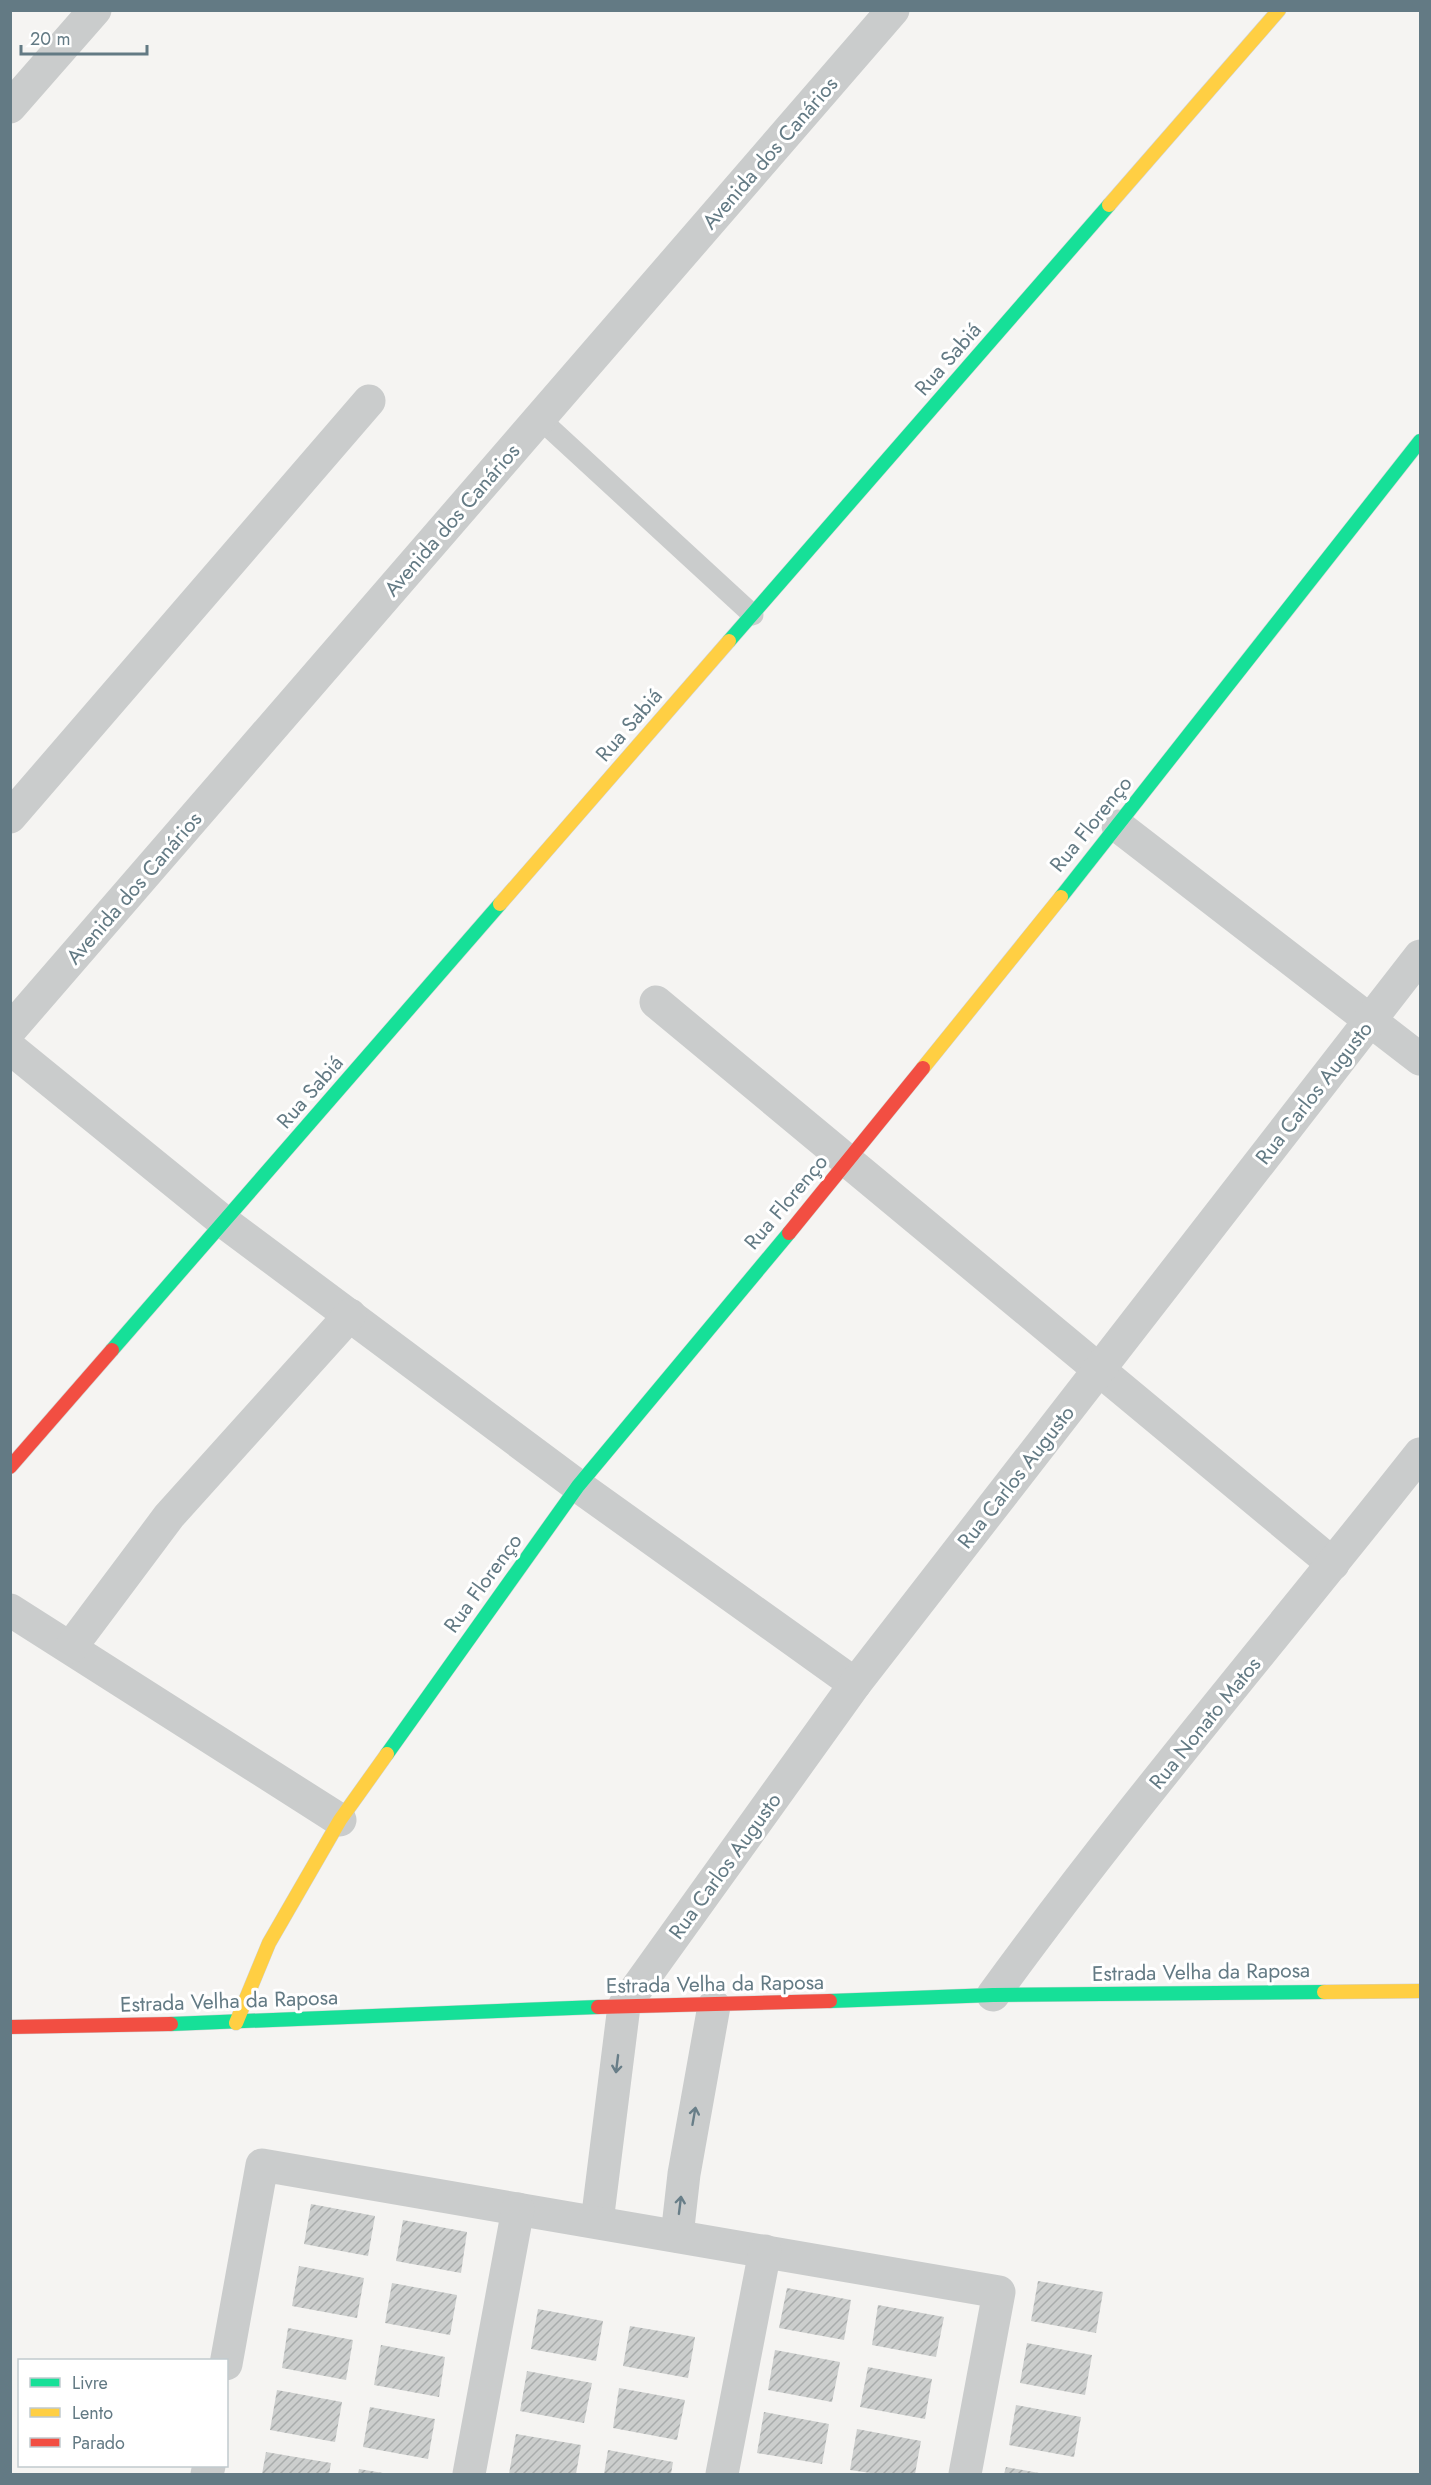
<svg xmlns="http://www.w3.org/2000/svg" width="1431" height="2485" font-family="Jost,sans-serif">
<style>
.building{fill:url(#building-hatch)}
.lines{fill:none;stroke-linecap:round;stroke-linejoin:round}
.fast-casing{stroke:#d0d2d1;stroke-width:15}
.slow-casing{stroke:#d0d2d1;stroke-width:15}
.jam-casing{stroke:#d0d2d1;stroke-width:15}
.lane{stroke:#cacccc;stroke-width:21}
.street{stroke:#cacccc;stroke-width:33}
.fast{stroke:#16e098;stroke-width:14}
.slow{stroke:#ffcf43;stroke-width:14}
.jam{stroke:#f24e42;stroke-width:14}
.oneway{stroke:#687e88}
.labels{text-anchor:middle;stroke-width:6;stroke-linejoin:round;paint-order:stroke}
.street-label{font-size:21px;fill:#637a84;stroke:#fff}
</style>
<defs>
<pattern id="building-hatch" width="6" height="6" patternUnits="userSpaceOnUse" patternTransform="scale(1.5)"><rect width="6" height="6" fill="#cccecd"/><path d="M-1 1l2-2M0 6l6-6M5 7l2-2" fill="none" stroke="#a9acac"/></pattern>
</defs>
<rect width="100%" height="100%" fill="#f5f4f2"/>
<g class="building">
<path d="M311 2204 375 2216 368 2256 304 2244Z"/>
<path d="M403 2220 467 2232 461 2273 396 2261Z"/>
<path d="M299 2266 364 2278 357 2318 292 2306Z"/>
<path d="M1038 2281 1103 2292 1096 2333 1031 2321Z"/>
<path d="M392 2283 457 2295 450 2335 385 2323Z"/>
<path d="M787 2288 851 2300 844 2340 779 2328Z"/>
<path d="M878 2305 944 2317 936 2357 872 2345Z"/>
<path d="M538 2309 603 2321 596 2361 531 2349Z"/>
<path d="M630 2326 695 2337 688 2378 623 2366Z"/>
<path d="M288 2328 353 2340 346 2380 282 2368Z"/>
<path d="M1027 2343 1092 2355 1085 2395 1020 2383Z"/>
<path d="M381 2345 445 2357 439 2397 374 2385Z"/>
<path d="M775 2350 840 2362 832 2402 768 2390Z"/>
<path d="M868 2367 932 2379 925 2419 860 2407Z"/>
<path d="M527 2371 592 2383 584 2423 520 2411Z"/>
<path d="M619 2388 685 2400 677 2440 613 2428Z"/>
<path d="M277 2390 342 2402 335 2442 270 2430Z"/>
<path d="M1016 2405 1081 2417 1074 2457 1009 2445Z"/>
<path d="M370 2407 435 2419 428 2459 363 2447Z"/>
<path d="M764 2412 829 2424 822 2464 757 2453Z"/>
<path d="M857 2429 921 2441 915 2474H877L850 2470Z"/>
<path d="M516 2434 581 2445 576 2474H509Z"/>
<path d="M608 2450 673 2462 671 2474H604Z"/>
<path d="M266 2452 331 2463 329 2474H262Z"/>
<path d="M1006 2467 1039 2473V2474H1004Z"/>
<path d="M359 2469 383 2473V2474H358Z"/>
</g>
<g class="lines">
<g class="fast-casing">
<g id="fast">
<path d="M729 641 1109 205"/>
<path d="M1061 897 1420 441"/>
<path d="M112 1350 500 904"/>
<path d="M387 1754 578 1486 789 1233"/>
<path d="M830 2001 993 1995 1324 1992"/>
<path d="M171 2024 598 2007"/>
</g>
</g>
<g class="slow-casing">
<g id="slow">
<path d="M1109 205 1279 10"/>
<path d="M500 904 729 641"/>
<path d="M923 1068 1061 897"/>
<path d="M1324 1992 1420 1991"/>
<path d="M236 2023 269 1943 340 1820 387 1754"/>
</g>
</g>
<g class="jam-casing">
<g id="jam">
<path d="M789 1233 923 1068"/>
<path d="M10 1467 112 1350"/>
<path d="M598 2007 830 2001"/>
<path d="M10 2027 171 2024"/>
</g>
</g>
<path class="lane" d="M540 419 753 615"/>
<g class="street">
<path d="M10 107 95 10"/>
<path d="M10 817 369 401"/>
<path d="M1118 826 1420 1059"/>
<path d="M656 1002 1333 1564"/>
<path d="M10 1030 893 10"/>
<path d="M10 1048 224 1222 578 1486 855 1684"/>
<path d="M10 1610 340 1820"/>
<path d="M71 1647 169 1516 350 1315"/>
<path d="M993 1995C1128 1809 1278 1634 1420 1454"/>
<path d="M597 2222 624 2006 855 1684 1420 956"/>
<path d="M677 2236 684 2174 714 2006"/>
<path d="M226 2364 262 2165 999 2292 965 2474"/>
<path d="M207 2474 209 2466"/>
<path d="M469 2474 518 2209"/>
<path d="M722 2474 765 2251"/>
</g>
<use href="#fast" class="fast"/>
<use href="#slow" class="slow"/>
<use href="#jam" class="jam"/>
</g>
<defs><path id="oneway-shaft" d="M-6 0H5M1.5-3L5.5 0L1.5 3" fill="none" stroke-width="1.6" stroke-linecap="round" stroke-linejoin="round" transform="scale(1.5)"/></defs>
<g class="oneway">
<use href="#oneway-shaft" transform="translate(617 2064) rotate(97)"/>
<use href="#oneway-shaft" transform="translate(694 2116) rotate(-80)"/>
<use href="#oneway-shaft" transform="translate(680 2205) rotate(-83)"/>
</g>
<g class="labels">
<g class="street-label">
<text transform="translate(770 153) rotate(-49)" y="7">Avenida dos Canários</text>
<text transform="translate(948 359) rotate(-49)" y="7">Rua Sabiá</text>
<text transform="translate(452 520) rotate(-49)" y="7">Avenida dos Canários</text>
<text transform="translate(629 725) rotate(-49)" y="7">Rua Sabiá</text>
<text transform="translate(1091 824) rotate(-51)" y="7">Rua Florenço</text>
<text transform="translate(134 888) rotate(-49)" y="7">Avenida dos Canários</text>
<text transform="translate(310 1092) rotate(-49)" y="7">Rua Sabiá</text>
<text transform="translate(1314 1093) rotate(-52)" y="7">Rua Carlos Augusto</text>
<text transform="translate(786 1202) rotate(-50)" y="7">Rua Florenço</text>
<text transform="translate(1016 1477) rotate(-52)" y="7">Rua Carlos Augusto</text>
<text transform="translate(483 1583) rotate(-54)" y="7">Rua Florenço</text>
<text transform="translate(1205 1723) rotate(-51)" y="7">Rua Nonato Matos</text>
<text transform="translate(725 1866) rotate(-54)" y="7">Rua Carlos Augusto</text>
<text transform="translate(1201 1972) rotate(-1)" y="7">Estrada Velha da Raposa</text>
<text transform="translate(715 1984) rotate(-1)" y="7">Estrada Velha da Raposa</text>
<text transform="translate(229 2001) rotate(-2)" y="7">Estrada Velha da Raposa</text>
</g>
</g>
<rect width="1431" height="2485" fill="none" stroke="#637a84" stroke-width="24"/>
<rect x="18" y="2359" width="210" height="108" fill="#ffffff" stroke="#c1cace" stroke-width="1.5"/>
<rect x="30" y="2378" width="30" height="9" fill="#16e098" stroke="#c1cace" stroke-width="1.5"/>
<text x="72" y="2389" font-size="18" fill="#637a84">Livre</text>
<rect x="30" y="2408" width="30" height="9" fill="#ffcf43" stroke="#c1cace" stroke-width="1.5"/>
<text x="72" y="2419" font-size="18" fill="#637a84">Lento</text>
<rect x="30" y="2438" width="30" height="9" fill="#f24e42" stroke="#c1cace" stroke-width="1.5"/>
<text x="72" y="2449" font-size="18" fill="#637a84">Parado</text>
<path d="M21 45v9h126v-9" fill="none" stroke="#637a84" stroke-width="3"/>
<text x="30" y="45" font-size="18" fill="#637a84" stroke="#ffffff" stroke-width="4.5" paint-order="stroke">20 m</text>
</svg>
